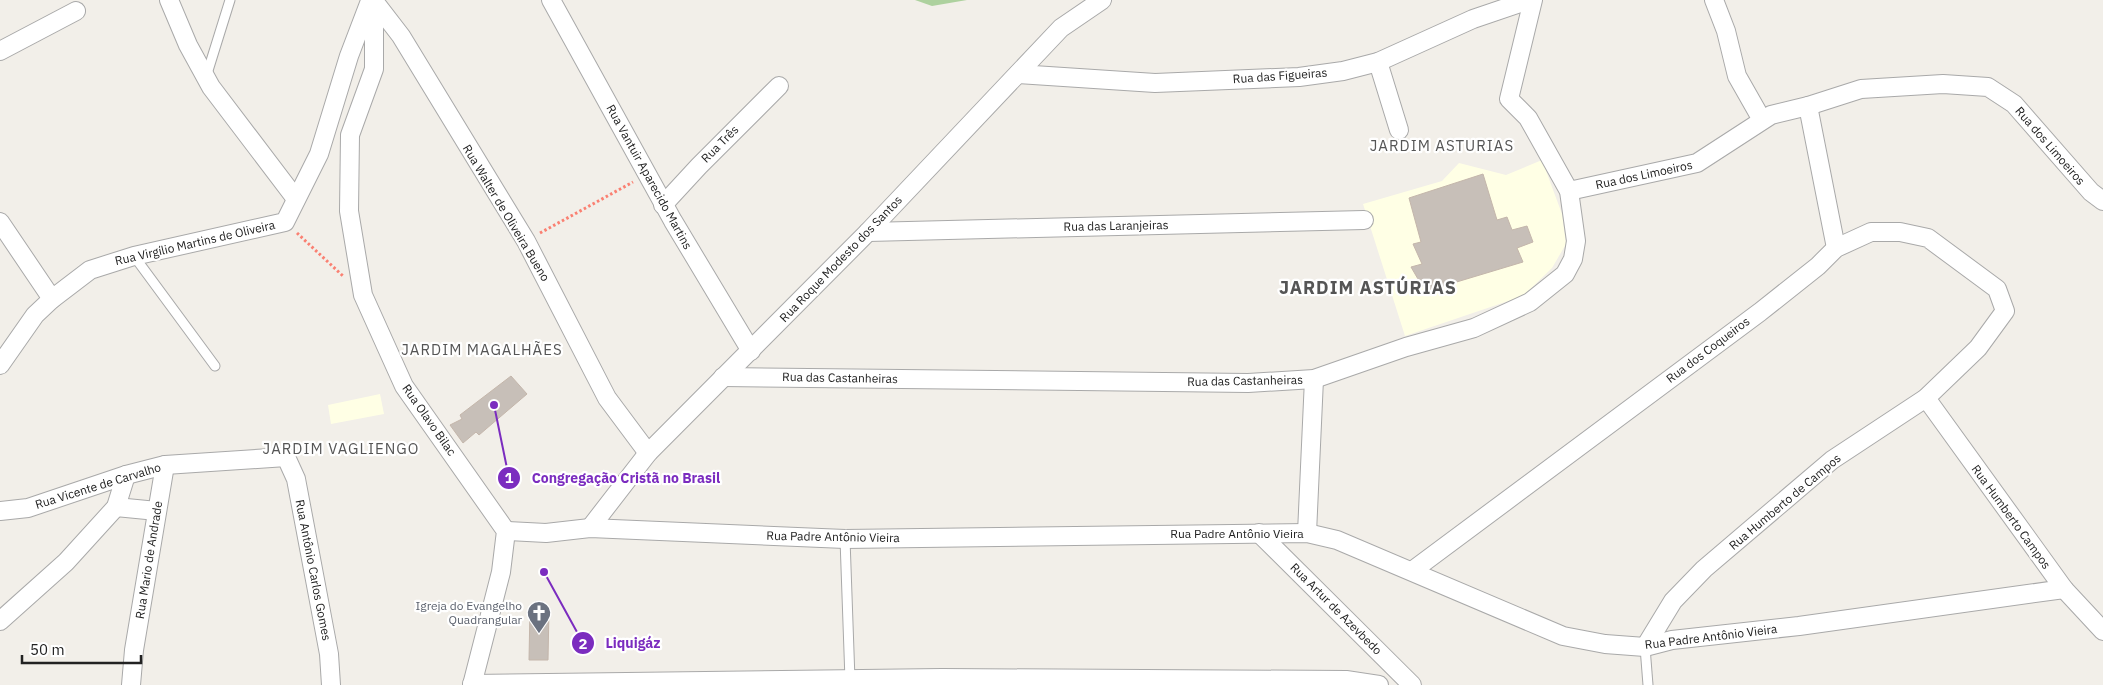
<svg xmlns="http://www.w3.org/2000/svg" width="2103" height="685" font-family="'IBM Plex Sans',sans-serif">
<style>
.education{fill:#ffffe5}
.forest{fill:#add19e}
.building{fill:#c7bfb8;stroke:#c4b6ab}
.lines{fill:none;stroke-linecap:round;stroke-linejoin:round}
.service-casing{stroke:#a9a9a9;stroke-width:11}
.minor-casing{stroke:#a9a9a9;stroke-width:20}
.path{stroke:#fa8072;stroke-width:3;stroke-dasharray:2.5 2.5;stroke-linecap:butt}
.service{stroke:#fff;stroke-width:9}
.minor{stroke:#fff;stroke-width:18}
.labels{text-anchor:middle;stroke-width:4.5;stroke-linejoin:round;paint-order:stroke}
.street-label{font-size:12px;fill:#222;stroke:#fff}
.worship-label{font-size:12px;fill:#5b616d;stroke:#fff;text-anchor:end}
.quarter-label{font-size:15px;letter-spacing:1px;fill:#555;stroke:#fff}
.district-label{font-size:18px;font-weight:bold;letter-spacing:1px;fill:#555;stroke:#fff}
.leader{fill:none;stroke:#7b2cbf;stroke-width:2}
.callout-dot{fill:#7b2cbf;stroke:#fff;stroke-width:2}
.mark-label{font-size:15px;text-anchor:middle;font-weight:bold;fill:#fff}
.callout-label{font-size:14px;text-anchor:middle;font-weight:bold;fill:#7b2cbf;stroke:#fff;stroke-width:4.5;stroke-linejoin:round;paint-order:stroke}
</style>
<rect width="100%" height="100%" fill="#f2efe9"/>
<g class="education">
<path d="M1542 160 1562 214 1566 244 1552 268 1523 296 1405 336 1363 204 1442 181 1459 163 1506 175Z"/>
<path d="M380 394 384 414 331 424 328 405Z"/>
</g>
<path class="forest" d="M915 0H967L932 6Z"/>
<g class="building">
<path d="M1483 174 1497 220 1507 217 1512 230 1527 226 1533 242 1517 248 1523 262 1430 290 1429 284 1422 286 1411 267 1422 264 1413 244 1421 242 1409 198Z"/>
<path d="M511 376 527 394 479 435 476 432 463 443 450 425 462 419 460 415Z"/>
<path d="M530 608H549L548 660H529Z"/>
</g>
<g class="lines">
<g class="service-casing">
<g id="service">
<path d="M206 77 230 0"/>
<path d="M134 256 215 366"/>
<path d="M845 539 850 680"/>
<path d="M1645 647 1648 685"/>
</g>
</g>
<g class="minor-casing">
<g id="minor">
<path d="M169 0 188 45 211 87 296 199"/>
<path d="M374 0V69L350 135 349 211 363 295 404 386 506 531 501 572 472 685"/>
<path d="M551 0 673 221 751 351"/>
<path d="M1714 0 1726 31 1737 76 1762 120"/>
<path d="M374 1 401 36 526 241 607 398 648 453"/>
<path d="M0 51 76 11"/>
<path d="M1378 62 1399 130"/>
<path d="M1018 74 1155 83 1299 77 1343 71 1378 62 1473 19 1529 0"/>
<path d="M1808 106 1836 248"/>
<path d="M1569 191 1697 163 1771 115 1808 106 1861 89 1943 84 1988 87 2014 104 2091 192 2103 201"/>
<path d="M663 205 699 166 779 86"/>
<path d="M0 222 52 299"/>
<path d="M868 232 1364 220"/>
<path d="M0 365 35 315 52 299 90 270 134 256 285 222 319 154 349 56 370 1"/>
<path d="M723 377 1248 383 1314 379 1406 347 1474 328 1530 302 1565 274 1573 259 1576 241 1569 191 1528 118 1509 99 1533 0"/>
<path d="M1926 398 2064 589 2103 631"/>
<path d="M116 507 157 511"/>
<path d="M0 511 28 508 126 475 165 465 286 457 296 479 329 654 331 685"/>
<path d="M590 528 648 453 868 232 1061 28 1102 0"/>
<path d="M506 531 546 533 590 528 845 539 1307 533 1337 540 1563 636 1605 644 1645 647 1672 640 1799 626 2064 589"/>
<path d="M1259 533 1412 685"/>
<path d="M1307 533 1314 379"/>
<path d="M1412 571 1760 312 1818 266 1836 248 1871 232H1900L1928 238 1997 289 2005 311 1978 348 1926 398 1832 460 1704 569 1673 601 1645 647"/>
<path d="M0 621 66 562 116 507 126 475"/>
<path d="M472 684 942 678 1346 680 1379 685"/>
<path d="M131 685 134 650 165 465"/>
</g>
</g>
<g class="path">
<path d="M297 233 343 276"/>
<path d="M540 233 633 182"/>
</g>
<use href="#service" class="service"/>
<use href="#minor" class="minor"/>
</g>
<defs>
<g id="church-pin" transform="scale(1.25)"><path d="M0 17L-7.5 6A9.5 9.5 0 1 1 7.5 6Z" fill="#6b7280" stroke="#fff"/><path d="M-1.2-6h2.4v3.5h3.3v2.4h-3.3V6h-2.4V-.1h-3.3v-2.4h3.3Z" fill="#fff"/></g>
</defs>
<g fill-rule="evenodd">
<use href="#church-pin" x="539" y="613"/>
</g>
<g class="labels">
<g class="street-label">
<text transform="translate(1280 76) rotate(-4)" y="4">Rua das Figueiras</text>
<text transform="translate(720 144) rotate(-45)" y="4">Rua Três</text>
<text transform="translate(2050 146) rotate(49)" y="4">Rua dos Limoeiros</text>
<text transform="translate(1644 175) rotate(-12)" y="4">Rua dos Limoeiros</text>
<text transform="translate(649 177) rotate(61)" y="4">Rua Vantuir Aparecido Martins</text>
<text transform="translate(506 213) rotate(59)" y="4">Rua Walter de Oliveira Bueno</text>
<text transform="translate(1116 226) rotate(-1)" y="4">Rua das Laranjeiras</text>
<text transform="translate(195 243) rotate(-13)" y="4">Rua Virgílio Martins de Oliveira</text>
<text transform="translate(841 259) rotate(-46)" y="4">Rua Roque Modesto dos Santos</text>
<text transform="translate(1708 350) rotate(-37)" y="4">Rua dos Coqueiros</text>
<text transform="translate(840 378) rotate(1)" y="4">Rua das Castanheiras</text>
<text transform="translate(1245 381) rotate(-1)" y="4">Rua das Castanheiras</text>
<text transform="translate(429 420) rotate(55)" y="4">Rua Olavo Bilac</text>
<text transform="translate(98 486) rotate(-17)" y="4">Rua Vicente de Carvalho</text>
<text transform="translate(1785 502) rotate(-40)" y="4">Rua Humberto de Campos</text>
<text transform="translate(2011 517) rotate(54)" y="4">Rua Humberto Campos</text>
<text x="1237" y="538">Rua Padre Antônio Vieira</text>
<text transform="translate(833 537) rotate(1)" y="4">Rua Padre Antônio Vieira</text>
<text transform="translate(149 560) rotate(-81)" y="4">Rua Mario de Andrade</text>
<text transform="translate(313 570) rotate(79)" y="4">Rua Antônio Carlos Gomes</text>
<text transform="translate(1336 609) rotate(45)" y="4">Rua Artur de Azevbedo</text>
<text transform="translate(1711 637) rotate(-7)" y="4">Rua Padre Antônio Vieira</text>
</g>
<g class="worship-label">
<text x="522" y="610">Igreja do Evangelho<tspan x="522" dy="14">Quadrangular</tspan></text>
</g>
<g class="quarter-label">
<text x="1442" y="151">JARDIM ASTURIAS</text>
<text x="482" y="355">JARDIM MAGALHÃES</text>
<text x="341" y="454">JARDIM VAGLIENGO</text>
</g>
<g class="district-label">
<text x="1368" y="294">JARDIM ASTÚRIAS</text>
</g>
</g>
<path class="leader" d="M494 405L509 478M544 572L583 643"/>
<g class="callout-dot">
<circle cx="494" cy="405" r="5"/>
<circle cx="544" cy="572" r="5"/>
<circle cx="509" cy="478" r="12"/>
<circle cx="583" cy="643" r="12"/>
</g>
<g class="mark-label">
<text x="509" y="483">1</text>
<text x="583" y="649">2</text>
</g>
<g class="callout-label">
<text x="626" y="483">Congregação Cristã no Brasil</text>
<text x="633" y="648">Liquigáz</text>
</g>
<path d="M22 655v8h119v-8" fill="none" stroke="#222222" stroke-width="2.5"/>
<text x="30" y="655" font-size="15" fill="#222222" stroke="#ffffff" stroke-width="4" paint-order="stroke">50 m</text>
</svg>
